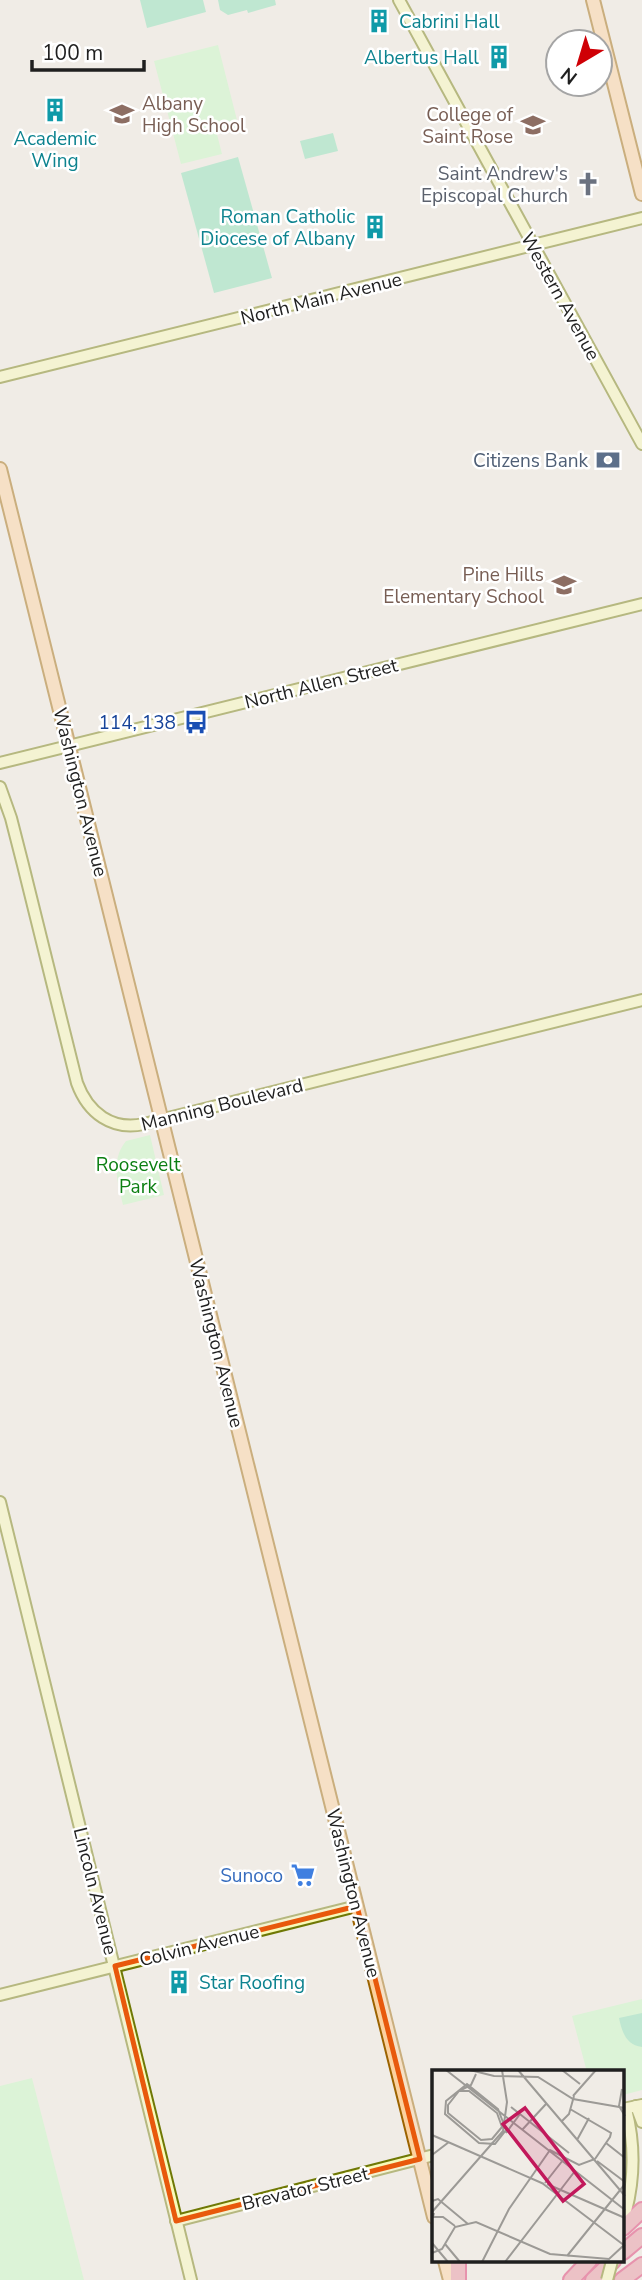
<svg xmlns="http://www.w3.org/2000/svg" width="642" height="2280" font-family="'Nunito Sans',sans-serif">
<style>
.park{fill:#c3fac6}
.pitch{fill:#84dfb9}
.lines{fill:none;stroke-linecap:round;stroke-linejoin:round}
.secondary-casing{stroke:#6f7805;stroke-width:14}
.primary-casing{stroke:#9b6300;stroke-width:16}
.highway-casing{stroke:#db2669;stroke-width:18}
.secondary{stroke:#f8faba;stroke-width:10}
.primary{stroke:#fcd19f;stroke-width:12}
.highway{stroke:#e78ea1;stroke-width:14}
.secondary-bridge-casing{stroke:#6f7805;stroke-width:14;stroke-linecap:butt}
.secondary-bridge{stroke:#f8faba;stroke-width:10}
.marked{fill:none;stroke:#e8590c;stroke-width:5;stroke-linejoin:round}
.labels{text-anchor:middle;stroke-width:5;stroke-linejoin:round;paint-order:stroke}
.culture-label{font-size:19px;fill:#0d838f;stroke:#fff;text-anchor:start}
.education-label{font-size:19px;fill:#785e54;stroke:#fff;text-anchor:end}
.worship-label{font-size:19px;fill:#5b616d;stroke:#fff;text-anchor:end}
.street-label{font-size:19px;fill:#1f1f1f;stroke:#fff}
.service-label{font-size:19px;fill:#4e5e75;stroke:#fff;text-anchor:end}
.transit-label{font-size:19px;fill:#164399;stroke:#fff;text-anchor:end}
.park-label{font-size:19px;fill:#0c7f12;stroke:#fff}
.shop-label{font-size:19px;fill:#366cbe;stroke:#fff;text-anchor:end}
.inset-road{fill:none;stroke:#9c9a96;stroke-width:2}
.view{fill:#c2185b;fill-opacity:0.15;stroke:#c2185b;stroke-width:3.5}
.inset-edge{fill:none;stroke:#1f1f1f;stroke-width:3.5}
</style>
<rect width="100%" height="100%" fill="#f0ece6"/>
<g class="park">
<path d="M218 45 239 128 217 134 222 154 181 164 154 61Z"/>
<path d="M150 1135 164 1195 123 1205C118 1182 110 1161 126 1141Z"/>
<path d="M642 1999V2090L623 2095V2072H587L572 2016Z"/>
<path d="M32 2078 84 2280H0V2086Z"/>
</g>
<g class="pitch">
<path d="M140 0H203L206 12 147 28Z"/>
<path d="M218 0H275L276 5 248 13 247 10 228 15 220 10Z"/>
<path d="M333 133 338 151 305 159 300 141Z"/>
<path d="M238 157 272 278 214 293 181 173Z"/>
<path d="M642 2013V2047C626 2045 622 2032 619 2018Z"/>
</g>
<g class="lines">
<g class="secondary-casing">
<g id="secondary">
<path d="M399 0 642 444"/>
<path d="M0 377 642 218"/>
<path d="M0 763 642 604"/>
<path d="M0 787 11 818 23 865 77 1083C88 1113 112 1131 144 1124L642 1000"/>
<path d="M0 1502 191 2280"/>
<path d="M0 1995 357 1906"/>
<path d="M636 2106 642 2122"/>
<path d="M623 2109 642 2105"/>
<path d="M626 2109C635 2144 635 2176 626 2211"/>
<path d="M176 2221 434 2155"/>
</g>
</g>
<g class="primary-casing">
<g id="primary">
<path d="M593 0 642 194"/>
<path d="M0 469 434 2217"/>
<path d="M445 2261 450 2280"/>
</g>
</g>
<g class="highway-casing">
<g id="highway">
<path d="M623 2228 642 2210"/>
<path d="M623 2252 642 2236"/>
<path d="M458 2261V2280"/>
<path d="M571 2280 589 2261"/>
<path d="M593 2280 613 2261"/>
<path d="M622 2280 642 2265"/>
</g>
</g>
<use href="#secondary" class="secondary"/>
<use href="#primary" class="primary"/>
<use href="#highway" class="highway"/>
<g class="secondary-bridge-casing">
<path id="secondary-bridge" d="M607 2280 612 2261"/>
</g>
<use href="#secondary-bridge" class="secondary-bridge"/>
</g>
<path d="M0 0H642V2280H0ZM357 1906 420 2159 176 2221 115 1966Z" fill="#f0ece6" fill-opacity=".55" fill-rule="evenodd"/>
<path class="marked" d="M357 1906 420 2159 176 2221 115 1966Z"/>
<defs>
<g id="building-bare" transform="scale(1.89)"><path d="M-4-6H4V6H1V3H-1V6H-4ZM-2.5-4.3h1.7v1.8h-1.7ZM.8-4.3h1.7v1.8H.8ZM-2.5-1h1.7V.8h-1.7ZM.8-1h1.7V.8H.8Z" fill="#0f9aa8" stroke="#fff" stroke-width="2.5" paint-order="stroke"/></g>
<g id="school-bare" transform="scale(1.89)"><path d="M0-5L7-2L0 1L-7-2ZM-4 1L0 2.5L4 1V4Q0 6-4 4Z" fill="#8d6e63" stroke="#fff" stroke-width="2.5" paint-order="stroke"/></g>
<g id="university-bare" transform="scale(1.89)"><path d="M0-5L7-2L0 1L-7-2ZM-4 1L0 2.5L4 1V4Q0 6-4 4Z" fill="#8d6e63" stroke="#fff" stroke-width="2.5" paint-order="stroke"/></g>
<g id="church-bare" transform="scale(1.89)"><path d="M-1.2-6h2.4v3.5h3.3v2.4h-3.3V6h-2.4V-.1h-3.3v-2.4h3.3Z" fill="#6b7280" stroke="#fff" stroke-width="2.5" paint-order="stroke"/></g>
<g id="bank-bare" transform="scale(1.89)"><path d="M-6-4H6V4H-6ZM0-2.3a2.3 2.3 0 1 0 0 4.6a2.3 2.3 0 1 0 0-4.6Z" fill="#5c6f8a" stroke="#fff" stroke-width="2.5" paint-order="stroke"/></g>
<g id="bus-bare" transform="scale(1.89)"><path d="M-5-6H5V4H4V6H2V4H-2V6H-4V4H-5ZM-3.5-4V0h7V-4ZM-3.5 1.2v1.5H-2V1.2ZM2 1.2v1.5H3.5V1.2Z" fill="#1a4fb4" stroke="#fff" stroke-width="2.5" paint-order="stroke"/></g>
<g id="supermarket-bare" transform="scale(1.89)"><path d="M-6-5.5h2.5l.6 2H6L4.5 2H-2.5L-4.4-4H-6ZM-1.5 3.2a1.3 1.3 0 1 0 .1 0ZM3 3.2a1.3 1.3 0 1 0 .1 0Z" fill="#3f7fe0" stroke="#fff" stroke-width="2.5" paint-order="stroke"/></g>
</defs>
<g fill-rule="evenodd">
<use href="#building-bare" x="379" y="21"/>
<use href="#building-bare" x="499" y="57"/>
<use href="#building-bare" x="55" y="110"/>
<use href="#school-bare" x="122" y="114"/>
<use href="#university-bare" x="533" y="125"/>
<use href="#church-bare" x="588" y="184"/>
<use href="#building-bare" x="375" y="227"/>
<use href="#bank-bare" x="608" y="460"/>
<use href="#school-bare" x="564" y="585"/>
<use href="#bus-bare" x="196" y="722"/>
<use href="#supermarket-bare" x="303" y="1875"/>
<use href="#building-bare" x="179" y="1982"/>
</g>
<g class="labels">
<g class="culture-label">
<text x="399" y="28">Cabrini Hall</text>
<text x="479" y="64" text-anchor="end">Albertus Hall</text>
<text x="55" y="145" text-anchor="middle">Academic<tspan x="55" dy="22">Wing</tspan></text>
<text x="355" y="223" text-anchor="end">Roman Catholic<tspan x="355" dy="22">Diocese of Albany</tspan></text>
<text x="199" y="1989">Star Roofing</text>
</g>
<g class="education-label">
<text x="142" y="110" text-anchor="start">Albany<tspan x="142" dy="22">High School</tspan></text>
<text x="513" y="121">College of<tspan x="513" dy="22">Saint Rose</tspan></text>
<text x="544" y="581">Pine Hills<tspan x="544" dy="22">Elementary School</tspan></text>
</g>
<g class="worship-label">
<text x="568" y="180">Saint Andrew's<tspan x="568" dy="22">Episcopal Church</tspan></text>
</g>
<g class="street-label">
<text transform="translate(561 296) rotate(61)" y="7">Western Avenue</text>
<text transform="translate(321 298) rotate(-14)" y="7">North Main Avenue</text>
<text transform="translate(321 683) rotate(-14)" y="7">North Allen Street</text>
<text transform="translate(81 792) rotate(76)" y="7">Washington Avenue</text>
<text transform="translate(222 1104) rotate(-14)" y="7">Manning Boulevard</text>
<text transform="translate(217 1343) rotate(76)" y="7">Washington Avenue</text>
<text transform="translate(96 1891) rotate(76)" y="7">Lincoln Avenue</text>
<text transform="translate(354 1893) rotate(76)" y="7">Washington Avenue</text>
<text transform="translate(199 1945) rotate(-14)" y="7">Colvin Avenue</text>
<text transform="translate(305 2188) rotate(-14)" y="7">Brevator Street</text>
</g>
<g class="service-label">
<text x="588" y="467">Citizens Bank</text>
</g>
<g class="transit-label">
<text x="176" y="729">114, 138</text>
</g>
<g class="park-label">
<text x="138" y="1171">Roosevelt<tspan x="138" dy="22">Park</tspan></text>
</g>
<g class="shop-label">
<text x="283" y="1882">Sunoco</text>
</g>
</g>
<g transform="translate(432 2070)">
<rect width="192" height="192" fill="#f0ece6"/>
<path class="inset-road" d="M14 0 193 140M38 0 62 6 106 7 141 29 193 38M86 0 193 126M130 0 148 14M35 14 66 39 74 60 63 74 47 73 13 44 14 31ZM190 19 187 36 193 46M27 21H37L65 43 70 57 60 69 49 70 16 43V35ZM27 21 39 15 44 4M141 26 164 0M79 37 137 83M129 52 137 44 142 26M90 60 114 34M74 63 88 44M0 65 112 114M145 70 157 48M174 73 193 88M0 85 17 72M165 91 193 112M110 113 193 176M113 113 131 90M115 114 193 148M0 131 6 129 36 154M0 142 71 61 75 32 70 0M2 143 1 147H11L23 156M0 173 16 192M13 174 28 192M0 183 10 179 23 157 44 152 118 184 177 189 191 176M135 186 193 114M50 192 77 139 118 80 147 95 163 89 178 67 179 63 138 39M73 192 143 101"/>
<path class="view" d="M93 38 152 114 131 131 71 54Z"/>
<rect width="192" height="192" class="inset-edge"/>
</g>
<g transform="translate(579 63) rotate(218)"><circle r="33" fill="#ffffff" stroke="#a5a5a5" stroke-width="2"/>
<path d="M0-5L12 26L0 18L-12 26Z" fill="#cf0006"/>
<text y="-10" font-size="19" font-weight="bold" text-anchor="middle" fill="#1f1f1f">N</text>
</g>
<path d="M32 60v10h112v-10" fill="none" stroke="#1f1f1f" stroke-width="3.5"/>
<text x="42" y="60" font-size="21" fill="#1f1f1f" stroke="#ffffff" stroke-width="5" paint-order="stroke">100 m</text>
</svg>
